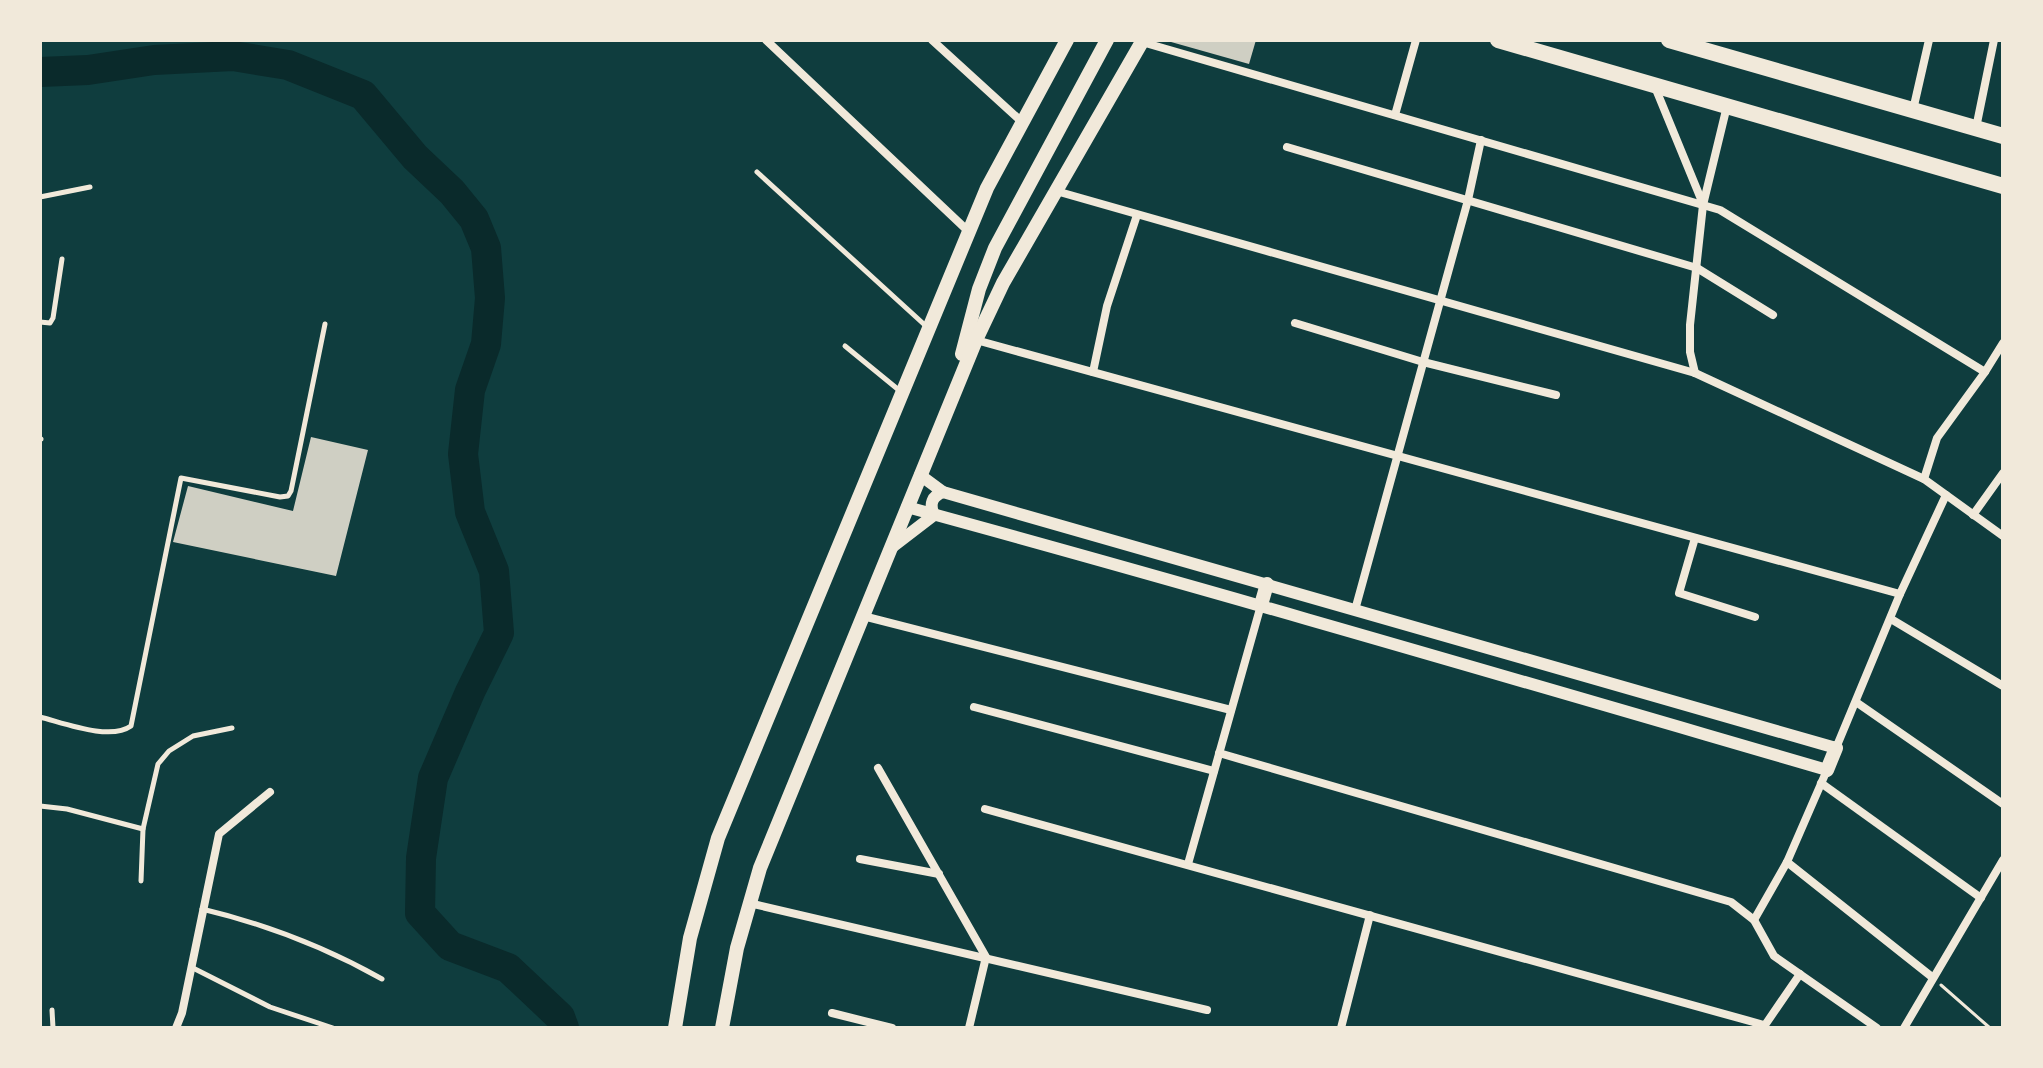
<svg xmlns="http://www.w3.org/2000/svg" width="2043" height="1068" font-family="'Fira Sans Condensed',sans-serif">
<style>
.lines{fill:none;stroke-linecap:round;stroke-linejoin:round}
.river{stroke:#0a2a2b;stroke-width:30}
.building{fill:#cfcfc3}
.path{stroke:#f1e9da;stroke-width:3}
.service{stroke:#f1e9da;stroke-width:5}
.minor{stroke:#f1e9da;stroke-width:8}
.tertiary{stroke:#f1e9da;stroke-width:12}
.secondary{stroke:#f1e9da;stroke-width:14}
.primary{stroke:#f1e9da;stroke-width:14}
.trunk{stroke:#f1e9da;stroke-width:16}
</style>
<rect width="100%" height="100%" fill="#0f3d3e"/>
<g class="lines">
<path class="river" d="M40 72 88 70 154 60 233 56 288 65 363 95 415 157 452 192 474 219 486 248 490 298 486 344 470 390 463 454 470 512 494 571 499 633 470 692 433 778 421 858 420 913 450 946 508 968 560 1017 564 1028"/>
</g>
<g class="building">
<path d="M1164 40H1256L1249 64Z"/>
<path d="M311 437 368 450 336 576 173 542 188 486 293 511Z"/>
</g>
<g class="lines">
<path class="path" d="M1941 985 1990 1028"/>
<g class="service">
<path d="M757 172 927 327"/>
<path d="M40 197 90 187"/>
<path d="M40 322 50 323 53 318 62 259"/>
<path d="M845 346 900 391"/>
<path d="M40 439H41"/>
<path d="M40 717C64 723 110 741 131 726L181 478 280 497 288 496 291 491 325 324"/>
<path d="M40 806 67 809 143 829"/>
<path d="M141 881 143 829 158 764 169 751 193 736 232 728"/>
<path d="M202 909C265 924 325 947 382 979"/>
<path d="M191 967 270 1007 333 1028"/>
<path d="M52 1010 53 1028"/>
</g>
<g class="minor">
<path d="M766 40 968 231"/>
<path d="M932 40 1022 122"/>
<path d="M1142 42 1720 210 1985 372"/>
<path d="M1655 87 1703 204"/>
<path d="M1913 110 1929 40"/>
<path d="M1395 115 1416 40"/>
<path d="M1976 128 1994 40"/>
<path d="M1287 147 1697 268 1773 315"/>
<path d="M1056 191 1695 373 1924 479 2003 536"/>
<path d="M1295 323 1423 362 1556 395"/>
<path d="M976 340 1900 594"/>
<path d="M1093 372 1107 306 1137 215"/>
<path d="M1695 373 1690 352V325L1703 205 1727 106"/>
<path d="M1924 479 1937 438 1985 372 2003 343"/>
<path d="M1973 515 2003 473"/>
<path d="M1695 538 1679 593 1755 617"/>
<path d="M1355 610 1468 200 1481 140"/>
<path d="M863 616 1231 710"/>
<path d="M1891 619 2003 686"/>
<path d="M1856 702 2003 804"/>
<path d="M974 707 1214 771"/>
<path d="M1836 748 1900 594 1946 495"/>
<path d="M1219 753 1731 902 1754 920 1774 956 1877 1028"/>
<path d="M878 768 986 957 969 1028"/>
<path d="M1821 783 1981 898"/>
<path d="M985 809 1764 1025"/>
<path d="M860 859 939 874"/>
<path d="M1787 862 1932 977"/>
<path d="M1188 864 1261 605"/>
<path d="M749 903 1207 1010"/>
<path d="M1754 920 1787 862 1827 770"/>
<path d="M832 1013 892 1028"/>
<path d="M176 1028 182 1013 219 834 270 792"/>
<path d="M1341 1028 1370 915"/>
<path d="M1763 1028 1800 974"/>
<path d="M1904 1028 2003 860"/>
</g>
<g class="tertiary">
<path d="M920 475 943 492 1836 748"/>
<path d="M907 507C1215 591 1521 681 1827 770"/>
<path d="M891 548 934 515C929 504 932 496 943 492"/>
</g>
<g class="secondary">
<path d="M1261 605 1267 584"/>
<path d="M1827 770 1836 748"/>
</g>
<g class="primary">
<path d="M962 354 979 289 995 248 1107 40"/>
<path d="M675 1028 690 938 718 838 987 188 1067 40"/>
<path d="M722 1028 737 948 760 868 976 340 1003 283 1143 40"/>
</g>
<g class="trunk">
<path d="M1498 40 2003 186"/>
<path d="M1669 40 2003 136"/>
</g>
</g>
<rect width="2043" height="1068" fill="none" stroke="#f1e9da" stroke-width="84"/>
</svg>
